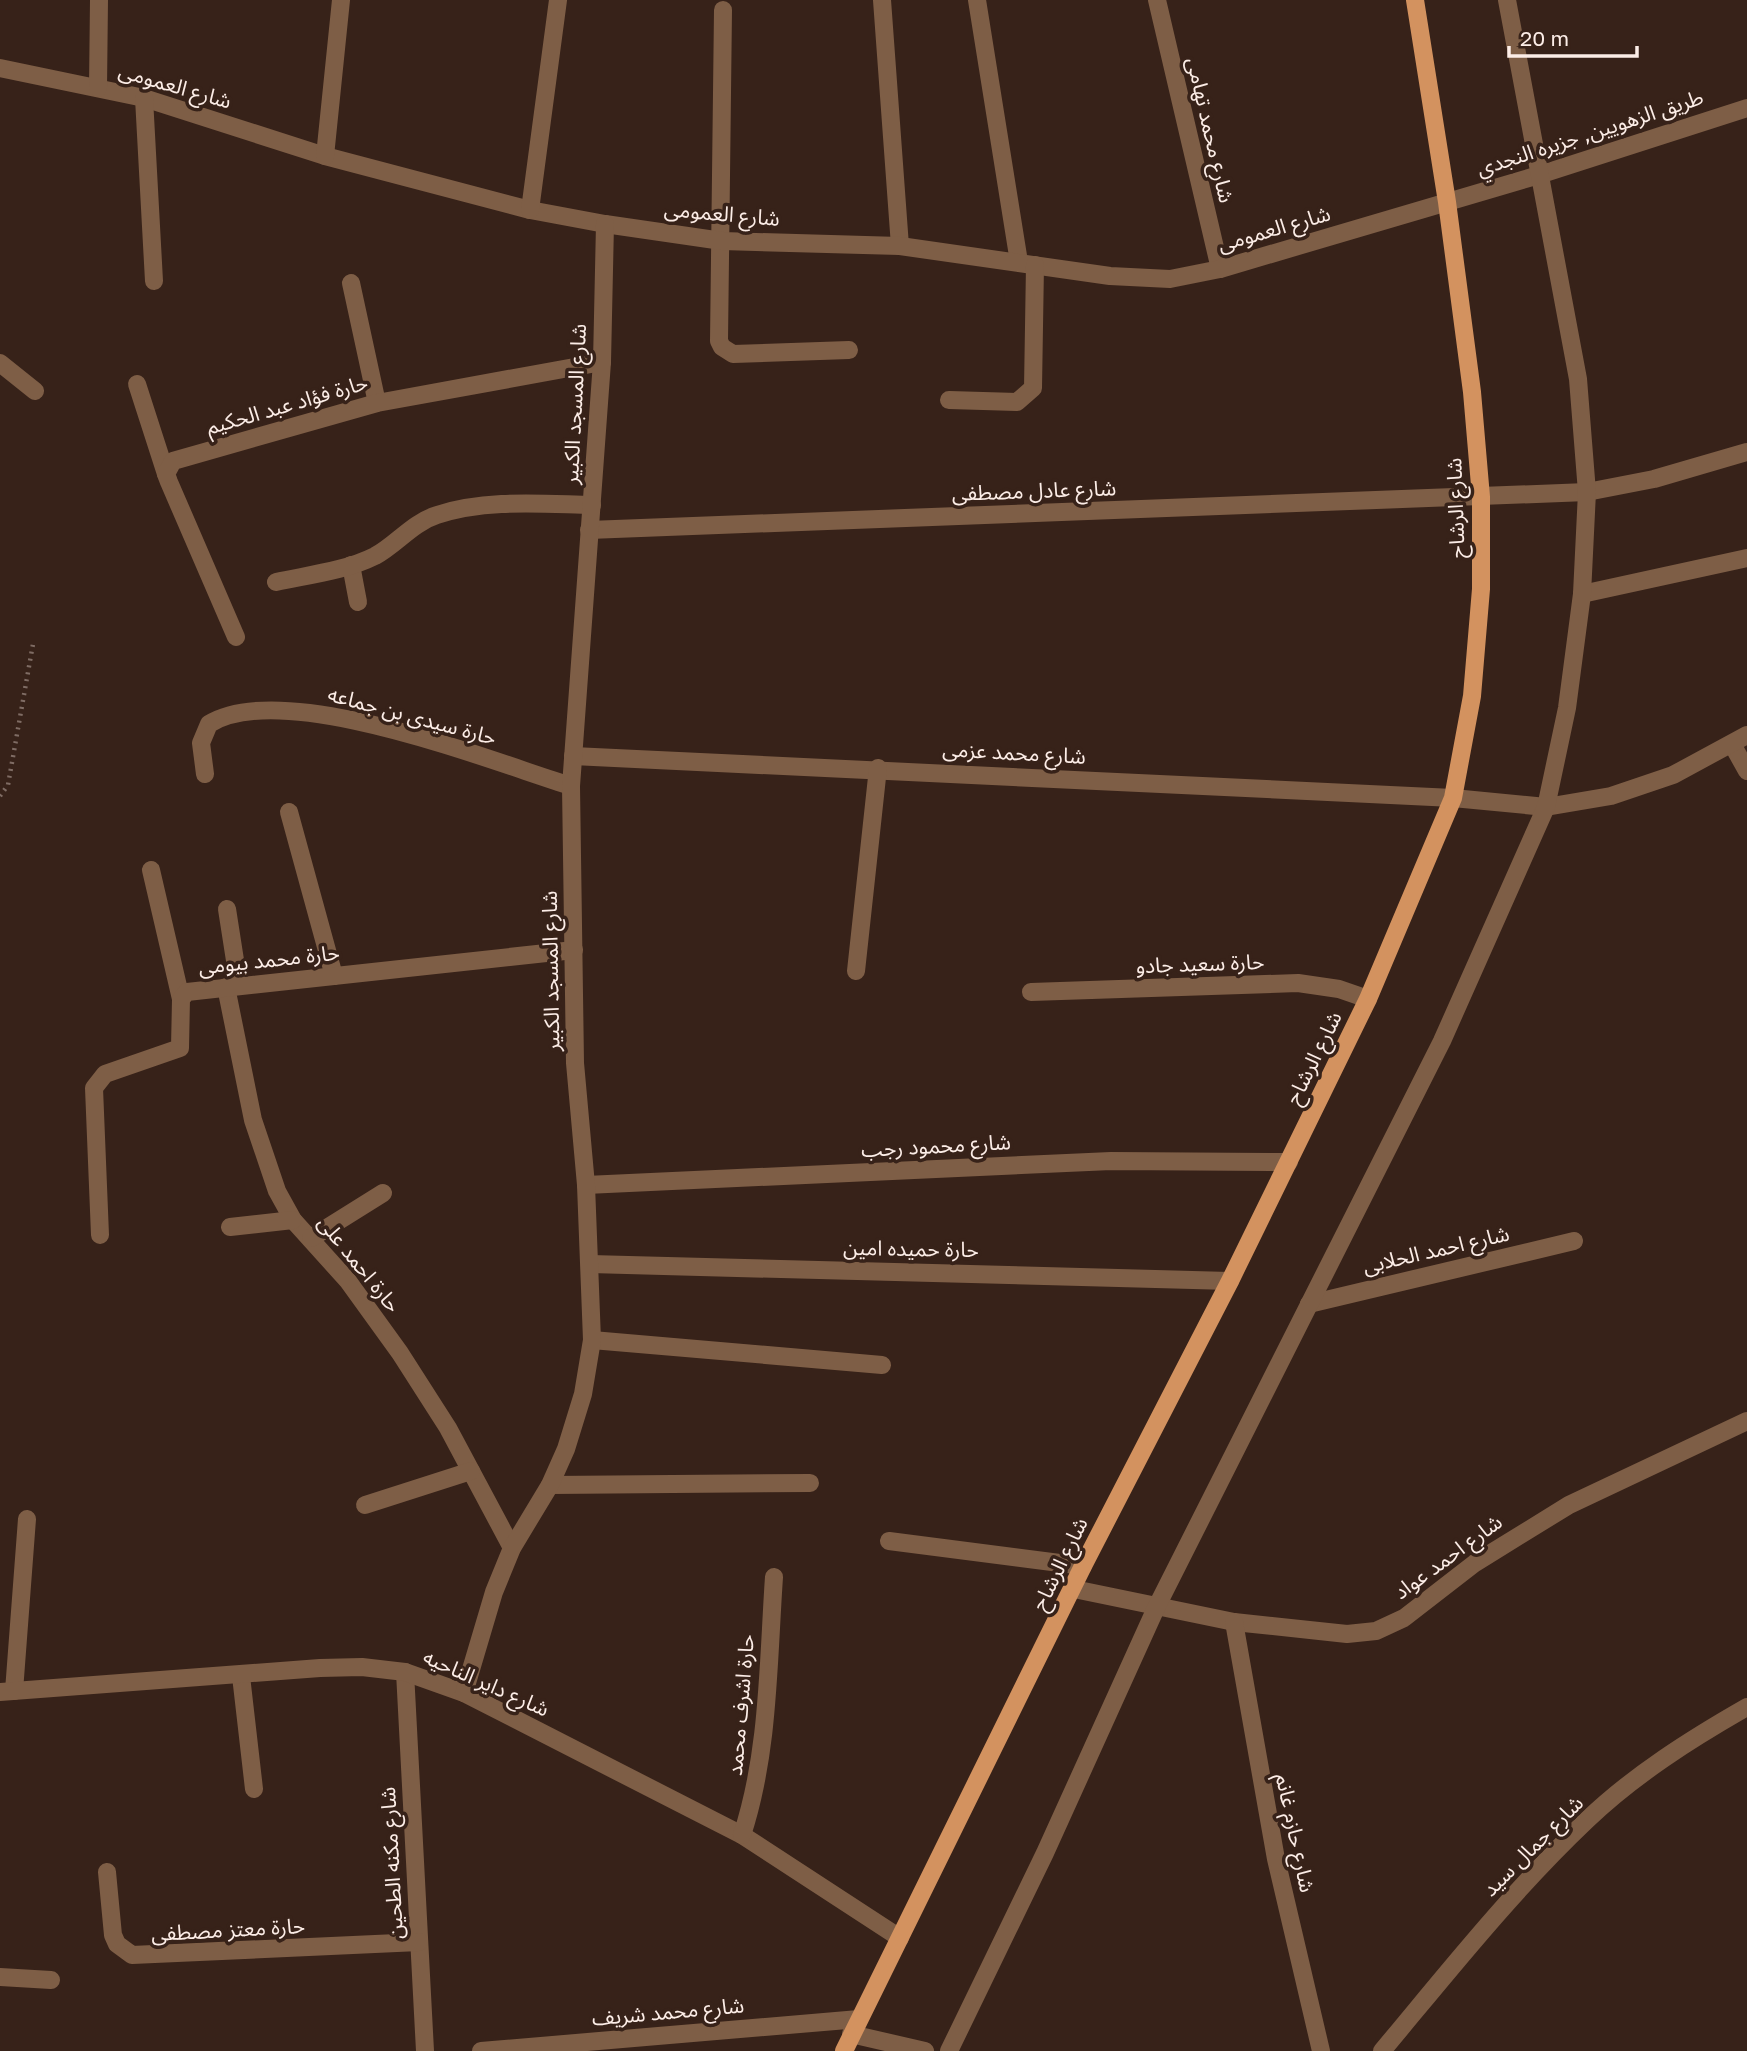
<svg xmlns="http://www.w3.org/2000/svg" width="1747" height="2051" font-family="'Golos Text','Noto Sans Arabic',sans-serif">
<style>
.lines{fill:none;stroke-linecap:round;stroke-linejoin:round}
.path{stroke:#7f6c64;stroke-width:4.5;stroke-dasharray:2 5;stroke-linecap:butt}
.minor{stroke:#7e5e46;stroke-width:18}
.major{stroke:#d3925f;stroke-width:18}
.labels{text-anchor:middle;stroke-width:7;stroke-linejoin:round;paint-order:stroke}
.street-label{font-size:21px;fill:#fcede7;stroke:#372219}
</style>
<rect width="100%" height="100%" fill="#372219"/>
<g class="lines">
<path class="path" d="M0 796 8 785 33 644"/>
<g class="minor">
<path d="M882 0 900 246"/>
<path d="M977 0 1019 262"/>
<path d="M1157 0 1220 269"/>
<path d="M723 10 719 341 722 347 733 354 849 350"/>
<path d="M0 68 144 98 325 156 530 210 605 224 722 241 900 246 1110 276 1170 279 1220 269 1539 175 1747 108"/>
<path d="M98 88 99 0"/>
<path d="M144 98 154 281"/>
<path d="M325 156 341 0"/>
<path d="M530 210 558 0"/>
<path d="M351 283 377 403"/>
<path d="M0 363 35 391"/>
<path d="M137 384 166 474"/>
<path d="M949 400 1017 402 1033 388 1035 265"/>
<path d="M589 530 1587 492 1654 479 1747 452"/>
<path d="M351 565 358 602"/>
<path d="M276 582C308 575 345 571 375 556 397 544 412 523 437 515 486 499 541 504 592 505"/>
<path d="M1582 594 1747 558"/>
<path d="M236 637 169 482 166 474 173 461 377 403 602 362"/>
<path d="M1732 744 1747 771"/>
<path d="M573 756 1453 798 1546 807 1611 796 1673 775 1747 735"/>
<path d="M205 774 201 743 209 724C283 678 490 761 571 786"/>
<path d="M289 812 334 976"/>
<path d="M151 870 181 999"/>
<path d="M227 909 239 986"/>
<path d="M856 971 878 768"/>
<path d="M226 987 253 1120 277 1191 293 1220 348 1281 400 1353 448 1428 512 1548"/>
<path d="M1031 992 1298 983 1339 989 1368 999"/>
<path d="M586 1185 1111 1161 1289 1162"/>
<path d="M230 1227 293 1220"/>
<path d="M100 1235 94 1088 105 1074 180 1048 181 999 187 992 574 950"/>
<path d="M311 1238 383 1193"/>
<path d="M590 1264 1230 1281"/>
<path d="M1309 1304 1574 1241"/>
<path d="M592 1340 882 1365"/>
<path d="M550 1485 810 1483"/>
<path d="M365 1505 471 1471"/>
<path d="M889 1541 1083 1566"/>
<path d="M1074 1589 1234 1622 1347 1634 1376 1631 1404 1618 1475 1563 1569 1505 1747 1421"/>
<path d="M1234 1622 1276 1859 1321 2051"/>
<path d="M405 1672 425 2051"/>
<path d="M241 1676 254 1789"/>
<path d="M14 1691 27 1519"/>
<path d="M0 1692 320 1668 362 1667 405 1672 464 1693 742 1835 900 1938"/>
<path d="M464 1693 494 1592 512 1548 550 1485 566 1449 583 1394 592 1340 586 1185 575 1063 571 786 602 362 605 224"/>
<path d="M742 1835C769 1753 768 1663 774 1577"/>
<path d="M107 1872 113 1935 117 1944 132 1955 419 1942"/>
<path d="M0 1977 51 1980"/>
<path d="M851 2034 925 2051"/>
<path d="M481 2051 859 2019"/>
<path d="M949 2051 1045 1853 1156 1608 1442 1041 1546 807 1567 708 1582 594 1587 492 1578 379 1507 0"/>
<path d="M1382 2051C1448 1972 1512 1891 1587 1820 1634 1775 1691 1739 1747 1707"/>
</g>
<path class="major" d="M844 2051 1083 1566 1230 1281 1368 999 1453 798 1472 696 1481 589V497L1472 392 1447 202 1415 0"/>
</g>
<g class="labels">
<g class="street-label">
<text transform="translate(175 86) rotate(16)" y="7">شارع العمومى</text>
<text transform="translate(1210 130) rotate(77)" y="7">شارع محمد تهامى</text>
<text transform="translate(1590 133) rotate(-18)" y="7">طريق الزهويين, جزيره النجدي</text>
<text transform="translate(722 214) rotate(5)" y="7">شارع العمومى</text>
<text transform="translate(1274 229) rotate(-16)" y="7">شارع العمومى</text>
<text transform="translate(575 404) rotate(-87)" y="7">شارع المسجد الكبير</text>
<text transform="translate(287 405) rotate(-16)" y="7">حارة فؤاد عبد الحكيم</text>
<text transform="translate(1034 491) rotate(-2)" y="7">شارع عادل مصطفى</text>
<text transform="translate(1456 508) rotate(-92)" y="7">شارع الرشاح</text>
<text transform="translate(412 716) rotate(15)" y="7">حارة سيدى بن جماعه</text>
<text transform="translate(1014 753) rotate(3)" y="7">شارع محمد عزمى</text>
<text transform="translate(269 960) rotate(-6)" y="7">حارة محمد بيومى</text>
<text transform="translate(1200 964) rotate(-2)" y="7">حارة سعيد جادو</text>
<text transform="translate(551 971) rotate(-91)" y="7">شارع المسجد الكبير</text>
<text transform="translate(1314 1058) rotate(-64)" y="7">شارع الرشاح</text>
<text transform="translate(936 1146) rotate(-3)" y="7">شارع محمود رجب</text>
<text transform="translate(911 1249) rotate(1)" y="7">حارة حميده امين</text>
<text transform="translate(1436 1250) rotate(-13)" y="7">شارع احمد الحلابى</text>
<text transform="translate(359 1264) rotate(51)" y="7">حارة احمد على</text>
<text transform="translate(1448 1557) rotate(-36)" y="7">شارع احمد عواد</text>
<text transform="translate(1060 1564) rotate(-64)" y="7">شارع الرشاح</text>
<text transform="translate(486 1683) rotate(24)" y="7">شارع داير الناحيه</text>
<text transform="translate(741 1705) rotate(-85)" y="7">حارة اشرف محمد</text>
<text transform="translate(1295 1833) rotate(78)" y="7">شارع حازم غانم</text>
<text transform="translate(1533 1846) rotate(-45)" y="7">شارع جمال سيد</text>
<text transform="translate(392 1863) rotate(-93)" y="7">شارع مكنه الطحين</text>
<text transform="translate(228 1930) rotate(-3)" y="7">حارة معتز مصطفى</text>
<text transform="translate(668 2012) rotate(-5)" y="7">شارع محمد شريف</text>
</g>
</g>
<path d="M1509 46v10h128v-10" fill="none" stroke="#fcede7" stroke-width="3.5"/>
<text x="1520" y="46" font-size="21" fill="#fcede7" stroke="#372219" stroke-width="5" paint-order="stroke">20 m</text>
</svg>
